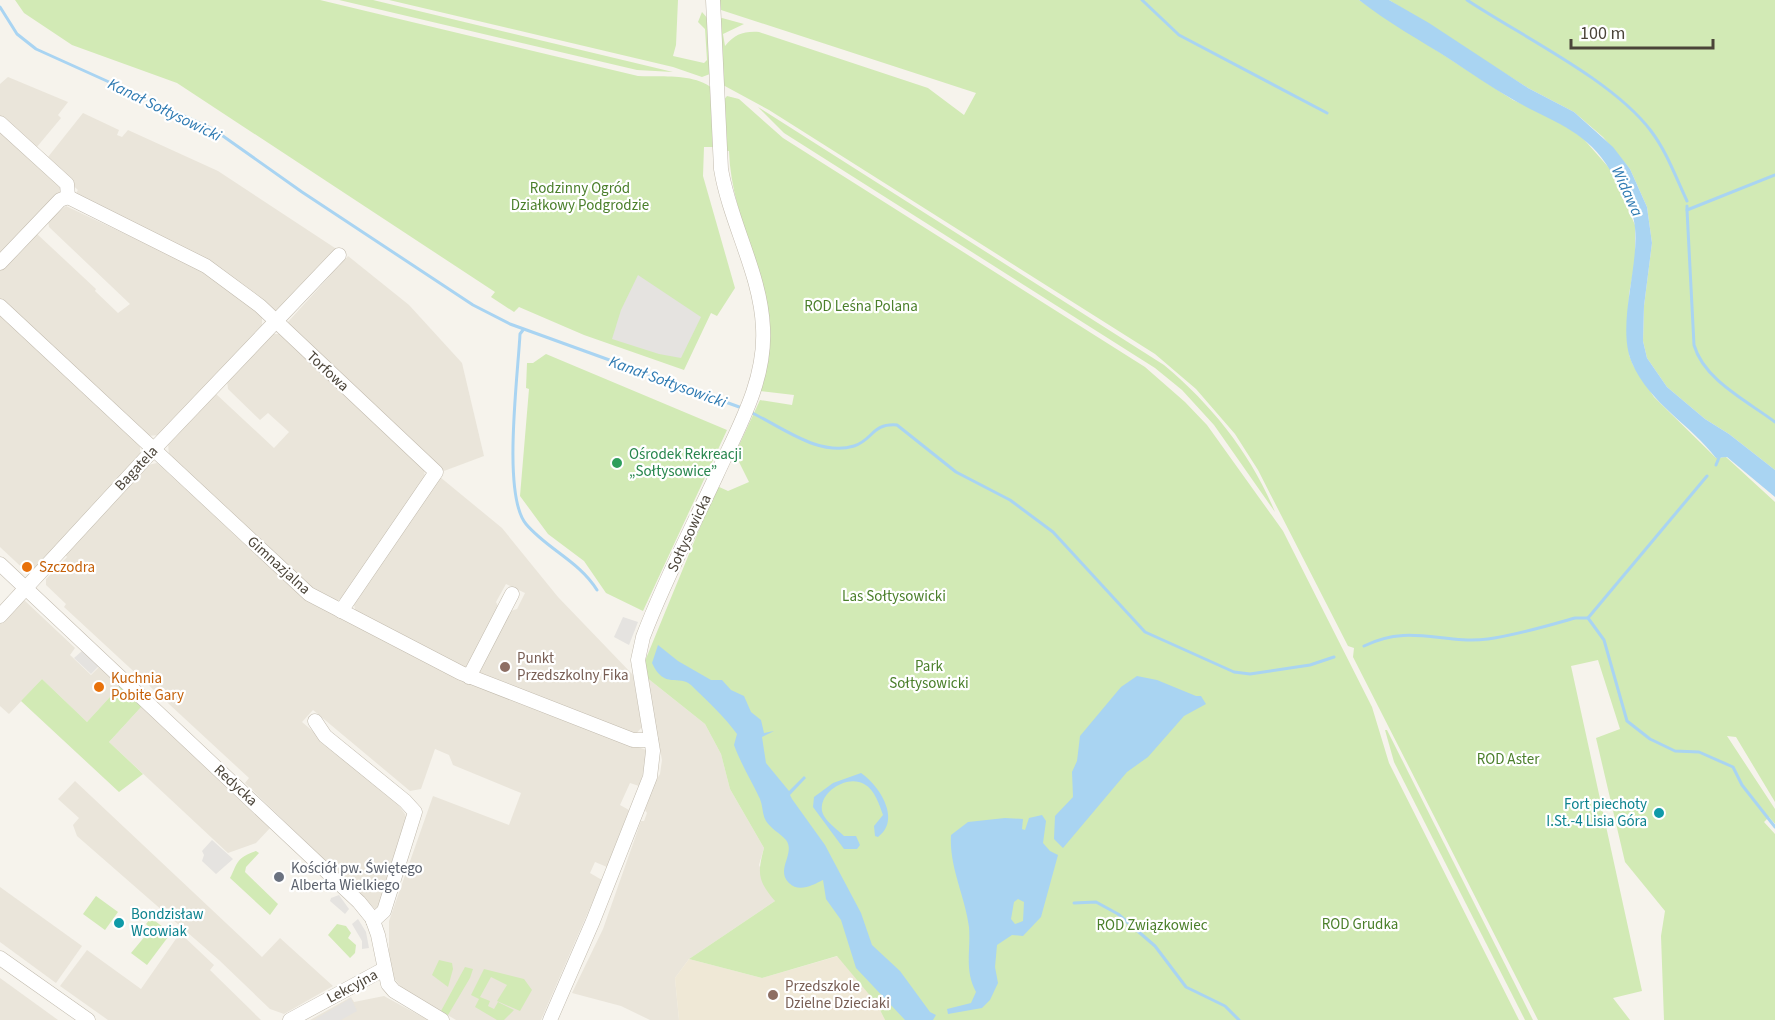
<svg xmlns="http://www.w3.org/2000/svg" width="1775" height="1020" font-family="'Source Sans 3',sans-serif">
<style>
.residential{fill:#eae5da}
.education{fill:#efe8d6}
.green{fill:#d2eab5}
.parking{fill:#e5e3e0}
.water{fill:#a9d4f2;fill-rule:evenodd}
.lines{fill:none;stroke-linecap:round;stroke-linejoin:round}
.stream{stroke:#a9d4f2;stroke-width:3}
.minor-casing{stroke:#c2bbae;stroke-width:15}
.minor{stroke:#fff;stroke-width:14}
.leisure-dot{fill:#2e9e5b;stroke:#fff;stroke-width:2}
.food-dot{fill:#e8710a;stroke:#fff;stroke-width:2}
.education-dot{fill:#8d6e63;stroke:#fff;stroke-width:2}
.culture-dot{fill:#0f9aa8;stroke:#fff;stroke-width:2}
.worship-dot{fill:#6b7280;stroke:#fff;stroke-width:2}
.labels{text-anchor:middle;stroke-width:4.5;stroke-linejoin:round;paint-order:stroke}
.park-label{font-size:15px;fill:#4a7f2a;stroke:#fff}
.street-label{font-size:15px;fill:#4b4439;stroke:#fff}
.leisure-label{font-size:15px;fill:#27864d;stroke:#fff;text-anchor:start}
.food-label{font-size:15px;fill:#c56008;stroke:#fff;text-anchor:start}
.education-label{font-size:15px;fill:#785e54;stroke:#fff;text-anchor:start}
.culture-label{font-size:15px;fill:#0d838f;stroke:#fff;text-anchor:end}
.worship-label{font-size:15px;fill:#5b616d;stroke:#fff;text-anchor:start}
.water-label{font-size:16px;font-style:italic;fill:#2e7ab2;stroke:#fff}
</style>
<rect width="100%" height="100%" fill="#f6f3ec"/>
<g class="residential">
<path d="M8 77 68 102 58 115 61 118 36 148 0 119V84Z"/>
<path d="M83 113 119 130 117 135 122 137 128 130 218 171 338 250 277 315 76 193 78 190 47 162 48 157Z"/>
<path d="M0 130 63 189 0 257Z"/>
<path d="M66 206 197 268 262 315V326L160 435 147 436 0 299V269L36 233 96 289 95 291 118 313 130 304 49 227 48 221Z"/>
<path d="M348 256 409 305 462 363 484 456 444 471 287 323Z"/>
<path d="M0 314 140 445V457L30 575 0 547Z"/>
<path d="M271 334H280L424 468 425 479 345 596 337 601 315 592 169 456 168 443 215 393 274 448 289 432 268 413 260 420 228 389 227 381Z"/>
<path d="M157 463 305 599 518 701 646 750 644 770 639 786 630 783 620 805 629 810 607 867 595 862 590 873 602 880 541 1020H456L402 988 393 977 389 956V921L433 796 509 825 521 793 453 765 449 755 435 749 421 789 410 791 313 710 302 722 397 803 405 814 408 824 377 911 245 783 249 778 64 607 66 604 46 585V579L67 557 65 554 148 465Z"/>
<path d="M440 477 502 528 558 597 633 675 642 727 635 735 476 674 507 612 517 609 525 593 506 584 496 602 499 608 469 667 462 669 356 613 354 605 365 586Z"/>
<path d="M23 599 75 648 70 655 91 675 100 666 120 686 87 722 42 679 9 714 0 706V624Z"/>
<path d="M646 677 705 724 721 754 730 789 764 848 759 865 775 901 689 959 675 978 679 1020H650L621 1006 572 993 603 929 641 821H644L647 813 645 810 655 782 660 774 662 760Z"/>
<path d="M142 706 271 827 256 843 228 853 109 742Z"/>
<path d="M75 781 262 957 280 938 333 986 284 1014 270 1009 219 960 77 836 73 825 79 818 58 799Z"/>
<path d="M0 887 82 946 56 983 0 942Z"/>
<path d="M180 933 214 965 210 970 261 1020H108L60 986 87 950 141 989Z"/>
<path d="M0 978 58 1020H0Z"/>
<path d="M384 996 428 1020H310L351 997 354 1002Z"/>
</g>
<path class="education" d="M838 956 877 1004 885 1020H679L675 978 689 959 762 978Z"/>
<g class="green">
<path d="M15 0H320L638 76C661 77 693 73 712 88L716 147H704L703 176 735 288 717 316 711 313 684 370 584 335 519 307 514 312 491 297 495 292 177 83 72 45 24 13Z"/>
<path d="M339 0H373L673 72 637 70Z"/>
<path d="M389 0H678L676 45 673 56 704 63 707 60 705 29 698 22 702 12 709 20 710 74 702 77 673 67Z"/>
<path d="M719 0H1359L1513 100 1547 115 1581 136 1610 169 1635 225V262L1629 294 1628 328 1629 355 1633 365 1654 397 1716 458 1726 457 1775 502V802L1736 737 1727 736 1775 809V824L1769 817 1764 822 1775 834V1020H1664L1661 936 1665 911 1625 862 1596 738 1620 729 1598 660 1571 666 1642 991 1613 998 1630 1020H1538L1353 657 1354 648 1348 646 1258 470 1235 434 1196 389 1155 354 769 110 723 85 718 20 722 18 744 24 723 34 725 46C735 34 744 31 759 32L928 88 964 115 976 93 721 10Z"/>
<path d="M1389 0H1775V470L1729 434 1705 419 1667 387 1647 358 1643 341 1644 306 1652 243 1647 207 1630 169 1603 137 1574 112 1528 88Z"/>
<path d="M727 96 739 99 783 138 1145 367 1185 402 1207 425 1283 531 1372 707 1389 763 1519 1020H885L877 1004 837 956 762 978 689 959 775 901C758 881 757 874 764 848L730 789 721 754 705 724 646 677 645 661 717 486 728 491 749 482 735 454 760 400 792 405 794 395 760 391C764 372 771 351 769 332 765 269 731 214 729 151H725L722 102Z"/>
<path d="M758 107 1164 365C1212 405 1251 454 1275 512L1214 425 1182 390 1155 368 784 133Z"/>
<path d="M546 354 727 430 643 611 606 593 584 561 548 534 520 496 529 389 526 388 527 363H533Z"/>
<path d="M42 679 87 722 120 686 142 706 109 742 143 774 119 792 21 701Z"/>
<path d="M1385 730H1387L1533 1020H1525L1394 762Z"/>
<path d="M256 851 259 853 246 867 245 872 278 904 270 915 230 878C238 862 236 858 256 851Z"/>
<path d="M96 896 118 912 105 930 83 914Z"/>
<path d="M151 918 171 933 147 965 131 953 151 929 146 924Z"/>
<path d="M337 924 346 926 351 933 348 938 356 945 355 953 350 958 328 935Z"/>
<path d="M439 960 452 963 453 969 448 987 432 975Z"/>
<path d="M465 967 473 969 470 978 448 1015 441 1011Z"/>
<path d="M484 969 524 979 532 990 520 1011 497 1001 507 985 491 977 480 997 490 1001 488 1006 494 1009 498 1002 514 1010 504 1020H497L475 1007 479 999 471 995Z"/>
</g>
<g class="parking">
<path d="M638 275 701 317 681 358 659 354 612 339 621 310Z"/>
<path d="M623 617 638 622 629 645 614 637Z"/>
<path d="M82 651 99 666 91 674 74 658Z"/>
<path d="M212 840 233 859 216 874 202 861 204 855 202 851Z"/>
<path d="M339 895 349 909 345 914 330 901 331 898Z"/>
<path d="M358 919 366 932 369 948 362 949V941L352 924Z"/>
<path d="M351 998 357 1011 341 1020H314Z"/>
</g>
<g class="water">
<path d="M1359 0H1389L1429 23 1528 88 1574 112 1613 147 1630 169 1647 207 1652 243 1644 306 1643 341 1647 358 1667 387 1705 419 1729 434 1775 470V497L1727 457 1716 458C1691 425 1650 404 1632 363 1616 326 1639 268 1635 228 1634 209 1620 186 1610 170 1586 129 1549 121 1512 99 1491 87 1471 73 1451 60 1420 40 1388 23 1359 0Z"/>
<path d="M658 645 678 661 711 680H722L731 690 744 696 751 712 761 720 764 733 774 731 762 737 766 763 789 791 804 776 806 778 790 795 792 799 825 845 861 913 872 945 900 971 930 1012 936 1015 933 1020H905L856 968 841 920 826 899 823 880C813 885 799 893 789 883 775 870 796 853 786 840 780 833 771 829 766 821 762 814 763 806 760 799 752 782 740 762 734 745L737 734C725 717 706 700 691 685 679 674 664 690 652 663Z"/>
<path d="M1137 676 1157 680 1196 696H1201L1206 704 1184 716 1148 757 1127 772 1063 848 1054 839 1055 816 1073 797 1072 772 1077 761 1080 736 1121 687Z"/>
<path d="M861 773C879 785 902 820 878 837L875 836 874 826 883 815C879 804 875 790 864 784 846 773 813 796 824 816 829 824 838 830 844 836H856L860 845 857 849H844L813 807 814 797 833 783Z"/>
<path d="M1042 815 1046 821 1043 843 1050 851 1058 855 1041 917 1023 936 1012 935 997 945 995 967 998 983 990 1000 982 1008 948 1014 947 1009 971 1003 976 992C964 969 971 951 969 927 965 896 949 867 951 835L968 822 1005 818 1023 819 1022 829 1025 830 1029 818ZM1018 899 1024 902 1023 921 1015 924 1011 919 1014 902Z"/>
</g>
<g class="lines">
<g class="stream">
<path d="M1142 0 1179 35 1327 113"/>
<path d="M1467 0C1521 36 1613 80 1651 131 1667 152 1676 178 1687 201"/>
<path d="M0 7 17 34 36 49 213 129 302 192 473 305 510 324 742 408"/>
<path d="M1687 206V210L1775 175"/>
<path d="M1687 210 1694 345C1704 380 1747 401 1775 422"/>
<path d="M523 330 520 334C518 375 502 495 526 524 547 549 579 561 597 590"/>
<path d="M750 412C781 426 818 457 854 446 873 440 872 423 897 425L956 472 1010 500 1053 532 1145 632 1234 672 1250 674 1310 665 1334 657"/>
<path d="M1716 465 1720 455"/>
<path d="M1588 618 1707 476"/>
<path d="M1364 646C1410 623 1443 645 1488 639 1517 635 1547 626 1575 618H1588L1604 640 1627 721 1650 739 1675 751 1699 752 1733 767 1742 785 1775 827"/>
<path d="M1074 903 1096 902 1118 914 1155 946 1186 987 1225 1006 1239 1020"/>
</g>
<g class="minor-casing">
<g id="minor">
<path d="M0 123 67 184 68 197"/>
<path d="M68 197 206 266 260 306 436 472 341 611"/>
<path d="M0 263 60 200 68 197"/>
<path d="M0 306 309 594 461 673 633 740H651"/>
<path d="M0 564 359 902 372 918 378 935 388 984 394 991 442 1020"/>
<path d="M0 616 154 449 339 255"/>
<path d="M469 677 512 594"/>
<path d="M315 721 325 736 405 801 415 812 384 911 373 921"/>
<path d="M0 958 88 1020"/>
<path d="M290 1020 384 969"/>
<path d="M550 1020 593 921 650 777 653 751 638 660 643 637C664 581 692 528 717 474 738 428 766 381 763 328 761 274 730 223 721 169L713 0"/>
</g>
</g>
<use href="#minor" class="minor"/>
</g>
<circle class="leisure-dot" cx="617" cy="463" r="6"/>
<g class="food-dot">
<circle cx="27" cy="567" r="6"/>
<circle cx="99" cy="687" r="6"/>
</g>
<g class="education-dot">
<circle cx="505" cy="667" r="6"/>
<circle cx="773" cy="995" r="6"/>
</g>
<g class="culture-dot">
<circle cx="1659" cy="813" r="6"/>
<circle cx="119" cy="923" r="6"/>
</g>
<circle class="worship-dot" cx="279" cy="877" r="6"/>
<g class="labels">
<g class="park-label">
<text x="580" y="193">Rodzinny Ogród<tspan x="580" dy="17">Działkowy Podgrodzie</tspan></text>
<text x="861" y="311">ROD Leśna Polana</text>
<text x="894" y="601">Las Sołtysowicki</text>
<text x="929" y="671">Park<tspan x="929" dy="17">Sołtysowicki</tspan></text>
<text x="1508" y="764">ROD Aster</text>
<text x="1360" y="929">ROD Grudka</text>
<text x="1152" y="930">ROD Związkowiec</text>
</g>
<g class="street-label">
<text transform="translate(328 371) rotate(43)" y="5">Torfowa</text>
<text transform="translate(136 468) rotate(-47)" y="5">Bagatela</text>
<text transform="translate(689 533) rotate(-65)" y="5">Sołtysowicka</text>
<text transform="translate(279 565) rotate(42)" y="5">Gimnazjalna</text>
<text transform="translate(236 785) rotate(43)" y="5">Redycka</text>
<text transform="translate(352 986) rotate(-28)" y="5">Lekcyjna</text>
</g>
<g class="leisure-label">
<text x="629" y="459">Ośrodek Rekreacji<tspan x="629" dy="17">„Sołtysowice”</tspan></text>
</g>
<g class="food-label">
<text x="39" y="572">Szczodra</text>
<text x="111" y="683">Kuchnia<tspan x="111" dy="17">Pobite Gary</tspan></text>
</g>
<g class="education-label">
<text x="517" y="663">Punkt<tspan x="517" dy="17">Przedszkolny Fika</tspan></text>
<text x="785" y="991">Przedszkole<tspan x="785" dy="17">Dzielne Dzieciaki</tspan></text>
</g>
<g class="culture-label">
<text x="1647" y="809">Fort piechoty<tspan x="1647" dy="17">I.St.-4 Lisia Góra</tspan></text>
<text x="131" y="919" text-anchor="start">Bondzisław<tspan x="131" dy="17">Wcowiak</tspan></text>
</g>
<g class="worship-label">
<text x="291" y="873">Kościół pw. Świętego<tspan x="291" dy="17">Alberta Wielkiego</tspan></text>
</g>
<g class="water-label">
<text transform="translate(165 109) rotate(26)" y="6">Kanał Sołtysowicki</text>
<text transform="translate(1628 191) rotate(65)" y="6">Widawa</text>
<text transform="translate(668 381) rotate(20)" y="6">Kanał Sołtysowicki</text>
</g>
</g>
<path d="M1571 39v9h142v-9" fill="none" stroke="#4b4439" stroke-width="3"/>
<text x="1580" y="39" font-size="18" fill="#4b4439" stroke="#ffffff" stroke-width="4.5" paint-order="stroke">100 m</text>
</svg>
